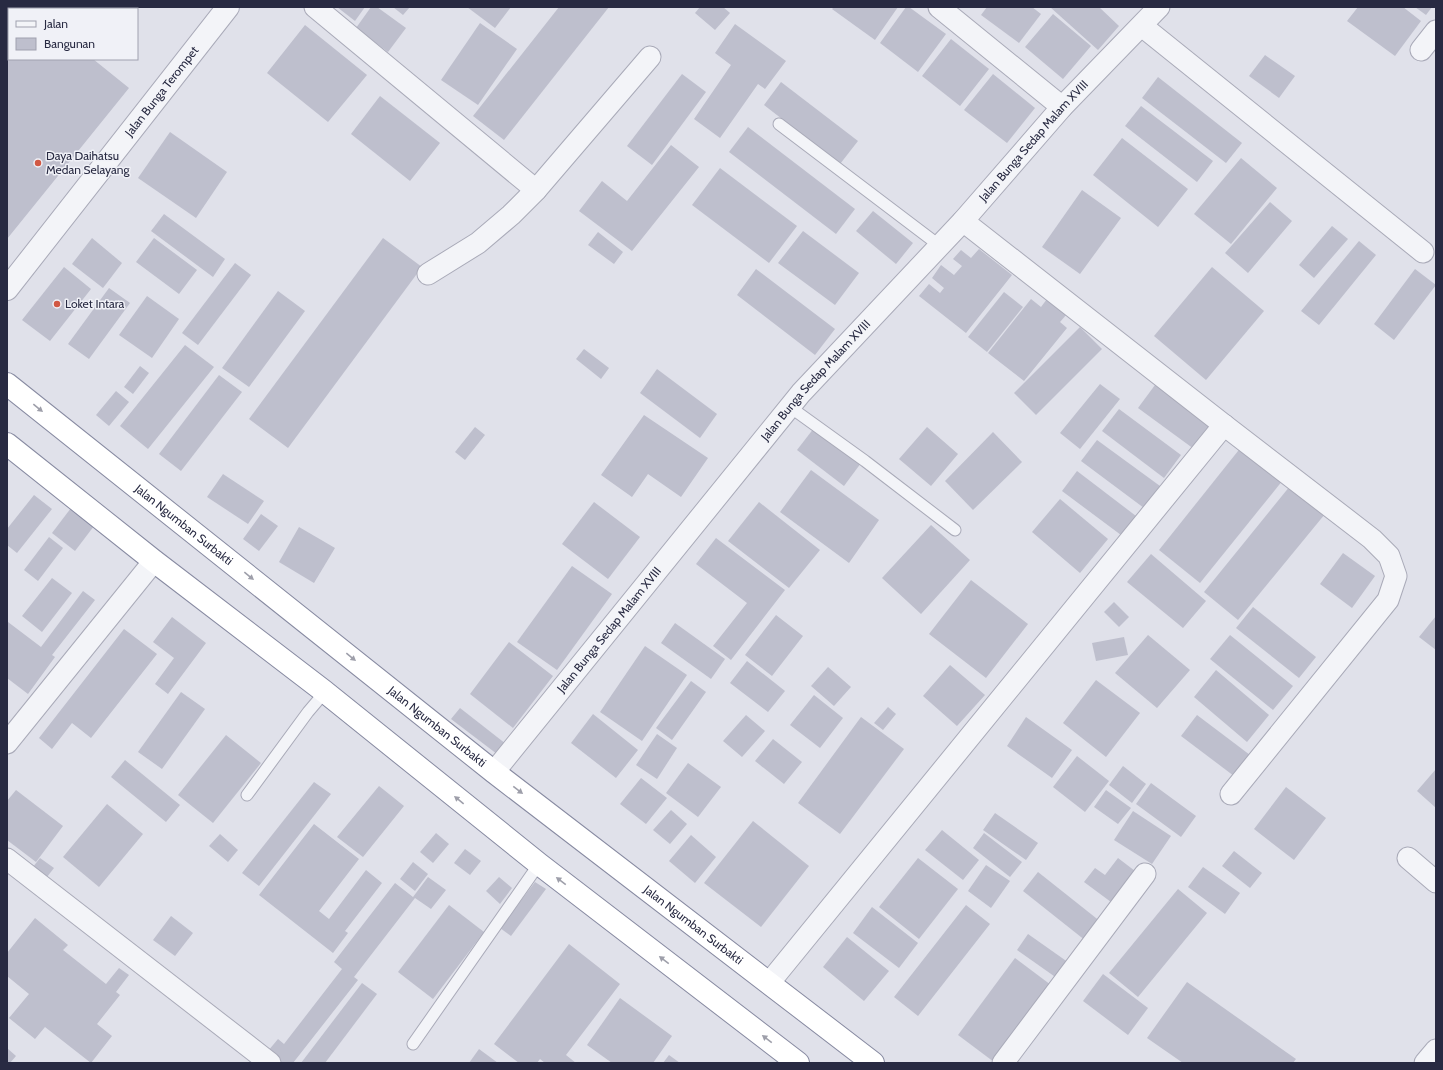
<svg xmlns="http://www.w3.org/2000/svg" width="1443" height="1070" font-family="Cabin,sans-serif">
<style>
.building{fill:#bebfcd}
.lines{fill:none;stroke-linecap:round;stroke-linejoin:round}
.service-casing{stroke:#a9aab8;stroke-width:13}
.minor-casing{stroke:#a9aab8;stroke-width:23}
.tertiary-casing{stroke:#a9aab8;stroke-width:24}
.trunk-casing{stroke:#878aa1;stroke-width:24}
.service{stroke:#f3f4f8;stroke-width:11}
.minor{stroke:#f3f4f8;stroke-width:21}
.tertiary{stroke:#f3f4f8;stroke-width:22}
.trunk{stroke:#fff;stroke-width:22}
.oneway{fill:#9e9faa}
.poi-dot{fill:#d15843;stroke:#f0f1f7;stroke-width:1.5}
.labels{text-anchor:middle;stroke-width:3;stroke-linejoin:round;paint-order:stroke}
.street-label{font-size:12px;fill:#282a42;stroke:#f0f1f7}
.poi-label{font-size:12px;fill:#282a42;stroke:#f0f1f7;text-anchor:start}
</style>
<rect width="100%" height="100%" fill="#e0e1ea"/>
<g class="building">
<path d="M7 7H24L23 9H9V27L7 29Z"/>
<path d="M337 7H365L355 21Z"/>
<path d="M371 7H377L406 28 388 52 356 28Z"/>
<path d="M393 7H410L403 15Z"/>
<path d="M467 7H511L495 28Z"/>
<path d="M559 7H609L504 140 473 116Z"/>
<path d="M700 7H723L730 13 715 30 695 13Z"/>
<path d="M834 7H898L875 40 832 9Z"/>
<path d="M906 7H909L946 34 918 72 880 43Z"/>
<path d="M987 7H1032L1041 14 1019 43 981 15Z"/>
<path d="M1050 7H1099L1119 26 1098 50Z"/>
<path d="M1358 7H1403L1421 21 1395 56 1347 21Z"/>
<path d="M1415 7H1432L1426 15Z"/>
<path d="M1053 14 1091 46 1063 79 1025 47Z"/>
<path d="M480 23 517 49 478 105 441 80Z"/>
<path d="M735 24 786 61 765 89 758 84 720 138 694 119 731 65 715 53Z"/>
<path d="M305 25 367 75 328 122 267 73Z"/>
<path d="M9 37V59H93L129 88 7 239V39Z"/>
<path d="M951 39 989 69 960 106 922 76Z"/>
<path d="M1265 55 1295 76 1279 98 1249 76Z"/>
<path d="M682 74 706 92 652 165 627 146Z"/>
<path d="M993 74 1035 108 1007 143 964 110Z"/>
<path d="M1158 77 1242 143 1226 163 1142 98Z"/>
<path d="M781 82 858 141 840 164 764 105Z"/>
<path d="M380 96 440 143 410 181 351 134Z"/>
<path d="M1141 106 1213 161 1197 182 1125 126Z"/>
<path d="M748 127 855 209 836 234 729 152Z"/>
<path d="M170 132 227 172 196 218 138 178Z"/>
<path d="M1122 138 1188 189 1158 227 1093 175Z"/>
<path d="M671 145 699 167 632 251 579 211 602 181 627 201Z"/>
<path d="M1241 158 1277 188 1231 244 1194 214Z"/>
<path d="M720 168 797 226 769 263 692 205Z"/>
<path d="M1082 190 1121 218 1080 274 1042 247Z"/>
<path d="M1270 202 1292 221 1248 273 1225 253Z"/>
<path d="M873 211 913 243 896 264 856 231Z"/>
<path d="M164 214 225 259 213 277 151 231Z"/>
<path d="M1332 226 1348 239 1314 278 1299 265Z"/>
<path d="M803 231 859 273 835 305 778 263Z"/>
<path d="M598 232 623 252 614 264 588 245Z"/>
<path d="M92 238 122 263 103 288 72 264Z"/>
<path d="M154 238 197 270 179 294 136 262Z"/>
<path d="M383 238 422 267 288 448 249 419Z"/>
<path d="M1359 241 1376 255 1319 325 1301 311Z"/>
<path d="M979 249 1012 275 966 333 919 296 929 284 940 293 944 288 932 278 941 265 954 275 962 266 953 259 961 250 971 258Z"/>
<path d="M235 263 251 275 198 345 182 333Z"/>
<path d="M64 267 91 289 50 341 22 320Z"/>
<path d="M1212 267 1264 311 1206 380 1154 336Z"/>
<path d="M756 269 835 329 815 355 737 295Z"/>
<path d="M1415 269 1436 285 1394 340 1374 324Z"/>
<path d="M109 288 130 303 89 359 68 344Z"/>
<path d="M278 291 305 311 249 387 222 368Z"/>
<path d="M1004 292 1023 307 987 352 968 337Z"/>
<path d="M147 296 179 319 152 358 119 335Z"/>
<path d="M1031 299 1041 307 1047 299 1067 314 1060 322 1067 328 1024 381 988 353Z"/>
<path d="M1080 327 1102 349 1036 415 1014 393Z"/>
<path d="M185 345 214 367 148 449 120 426Z"/>
<path d="M584 349 609 368 601 379 576 359Z"/>
<path d="M140 366 149 373 133 394 124 387Z"/>
<path d="M657 369 717 414 700 438 640 393Z"/>
<path d="M219 375 242 392 181 471 159 454Z"/>
<path d="M1100 384 1120 399 1080 449 1060 433Z"/>
<path d="M1155 385 1211 427 1194 449 1138 408Z"/>
<path d="M116 391 129 402 109 426 96 415Z"/>
<path d="M1119 409 1181 455 1164 478 1102 431Z"/>
<path d="M644 415 708 458 681 497 648 474 632 497 601 475Z"/>
<path d="M475 427 485 435 465 460 455 452Z"/>
<path d="M927 427 958 454 931 486 899 459Z"/>
<path d="M814 428 861 463 844 486 797 450Z"/>
<path d="M993 432 1022 462 973 510 945 481Z"/>
<path d="M1097 440 1160 486 1144 508 1081 461Z"/>
<path d="M1242 446 1283 480 1200 583 1159 550Z"/>
<path d="M811 470 879 520 849 563 780 512Z"/>
<path d="M1077 471 1136 516 1121 535 1062 491Z"/>
<path d="M223 474 264 501 248 524 207 497Z"/>
<path d="M1290 486 1325 514 1238 620 1204 592Z"/>
<path d="M34 495 52 509 17 553 7 545V529Z"/>
<path d="M1060 499 1108 539 1080 573 1032 532Z"/>
<path d="M594 502 640 537 608 579 562 544Z"/>
<path d="M759 502 820 550 789 588 728 541Z"/>
<path d="M71 508 94 526 75 551 52 533Z"/>
<path d="M261 514 278 526 259 551 243 539Z"/>
<path d="M931 525 970 560 921 614 882 578Z"/>
<path d="M299 527 335 548 314 583 279 562Z"/>
<path d="M49 537 63 548 38 581 24 570Z"/>
<path d="M716 538 785 590 731 660 713 646 747 603 696 564Z"/>
<path d="M1343 553 1375 576 1352 608 1320 584Z"/>
<path d="M1151 554 1206 601 1183 628 1127 582Z"/>
<path d="M572 566 612 594 557 670 517 642Z"/>
<path d="M52 578 72 593 42 632 22 616Z"/>
<path d="M971 580 1028 624 986 678 929 634Z"/>
<path d="M83 591 95 600 52 655 55 657 28 694 7 678V624L8 622 41 647Z"/>
<path d="M1114 602 1129 617 1119 627 1104 612Z"/>
<path d="M1253 607 1316 657 1299 678 1236 628Z"/>
<path d="M776 615 803 636 772 676 745 655Z"/>
<path d="M1436 616V650L1419 637Z"/>
<path d="M172 617 206 643 168 694 155 684 174 658 153 642Z"/>
<path d="M675 623 725 659 711 679 661 643Z"/>
<path d="M124 629 157 654 91 738 72 723 52 749 39 738Z"/>
<path d="M1148 635 1190 670 1157 708 1115 673Z"/>
<path d="M1230 635 1293 686 1273 710 1210 659Z"/>
<path d="M1124 637 1128 655 1096 661 1092 643Z"/>
<path d="M509 642 553 676 513 728 470 694Z"/>
<path d="M645 646 687 675 642 741 600 712Z"/>
<path d="M747 661 785 691 768 712 730 683Z"/>
<path d="M950 665 985 695 957 726 923 696Z"/>
<path d="M828 667 851 687 834 706 811 686Z"/>
<path d="M1216 670 1269 715 1247 742 1194 697Z"/>
<path d="M1096 680 1140 713 1106 757 1063 723Z"/>
<path d="M691 681 706 692 672 740 656 728Z"/>
<path d="M181 692 205 709 162 769 138 752Z"/>
<path d="M814 695 843 718 820 748 790 725Z"/>
<path d="M888 707 896 714 883 730 874 723Z"/>
<path d="M460 708 506 744 497 754 451 719Z"/>
<path d="M593 714 638 750 616 778 571 743Z"/>
<path d="M746 715 765 731 742 757 723 741Z"/>
<path d="M1197 715 1250 755 1234 776 1181 736Z"/>
<path d="M861 717 904 749 840 834 798 803Z"/>
<path d="M1026 717 1072 750 1052 778 1007 746Z"/>
<path d="M657 734 677 748 657 779 636 765Z"/>
<path d="M226 735 261 763 213 823 178 795Z"/>
<path d="M773 739 802 762 784 784 755 761Z"/>
<path d="M1077 756 1109 781 1085 812 1053 787Z"/>
<path d="M125 760 180 805 166 822 111 777Z"/>
<path d="M688 763 721 787 698 817 666 793Z"/>
<path d="M1123 766 1146 784 1132 803 1109 785Z"/>
<path d="M1436 769V808L1417 791Z"/>
<path d="M641 778 667 798 646 824 620 804Z"/>
<path d="M314 782 331 794 259 886 242 873Z"/>
<path d="M1151 783 1196 816 1181 837 1136 804Z"/>
<path d="M379 786 404 806 363 857 337 837Z"/>
<path d="M1286 787 1326 818 1294 860 1254 829Z"/>
<path d="M16 790 63 826 36 862 7 840V801Z"/>
<path d="M1106 790 1131 808 1118 824 1094 807Z"/>
<path d="M107 804 143 834 99 887 63 857Z"/>
<path d="M671 810 687 824 670 844 653 830Z"/>
<path d="M1133 811 1171 836 1152 864 1114 840Z"/>
<path d="M995 813 1038 843 1026 860 983 830Z"/>
<path d="M753 821 809 866 761 927 704 883Z"/>
<path d="M314 824 359 859 319 911 329 919 366 870 382 883 345 931 348 933 333 953 259 895Z"/>
<path d="M942 830 979 860 963 880 925 850Z"/>
<path d="M436 833 449 844 433 863 420 852Z"/>
<path d="M984 833 1022 862 1010 877 973 848Z"/>
<path d="M220 834 238 850 228 862 209 846Z"/>
<path d="M691 835 716 857 695 883 669 861Z"/>
<path d="M465 849 481 861 470 875 454 863Z"/>
<path d="M1234 851 1262 873 1250 888 1222 866Z"/>
<path d="M40 858 54 868 47 877 33 867Z"/>
<path d="M918 858 958 889 919 939 879 907Z"/>
<path d="M1118 858 1135 871 1111 902 1084 882 1095 868 1105 875Z"/>
<path d="M413 862 428 874 415 891 400 879Z"/>
<path d="M986 865 1010 881 991 908 968 891Z"/>
<path d="M1203 867 1240 893 1225 914 1188 887Z"/>
<path d="M1038 872 1101 922 1086 941 1023 891Z"/>
<path d="M428 877 446 890 431 909 415 898 354 977 358 980 293 1063H282L268 1051 278 1039 284 1044 342 969 334 962 395 883 413 897Z"/>
<path d="M499 877 512 888 500 904 486 891Z"/>
<path d="M535 882 546 889 511 936 500 928Z"/>
<path d="M1178 889 1207 913 1138 997 1109 973Z"/>
<path d="M449 905 484 932 433 999 398 972Z"/>
<path d="M966 905 990 924 918 1016 894 997Z"/>
<path d="M872 907 918 943 899 968 853 933Z"/>
<path d="M171 916 193 933 175 956 153 940Z"/>
<path d="M35 918 68 945 63 950 106 984 119 968 129 975 116 992 120 995 97 1024 112 1036 91 1063 45 1027 35 1039 9 1018 29 994 7 976V953Z"/>
<path d="M1028 934 1072 965 1061 981 1017 950Z"/>
<path d="M847 937 889 971 864 1001 823 967Z"/>
<path d="M569 944 620 984 566 1055 576 1063H545L540 1059 537 1063H519L494 1044Z"/>
<path d="M1015 958 1051 985 994 1062 958 1035Z"/>
<path d="M1103 974 1148 1008 1128 1035 1083 1001Z"/>
<path d="M1187 982 1296 1059 1293 1063H1183L1147 1038Z"/>
<path d="M362 983 377 994 325 1063H301Z"/>
<path d="M620 998 672 1036 653 1063H612L587 1045Z"/>
<path d="M7 1048 16 1056 10 1063H7Z"/>
<path d="M479 1049 498 1063H469Z"/>
<path d="M669 1055 680 1063H663Z"/>
</g>
<g class="lines">
<g class="service-casing">
<g id="service">
<path d="M779 124 940 246"/>
<path d="M790 407 865 461 955 530"/>
<path d="M247 795 308 712 325 692"/>
<path d="M413 1044 539 864"/>
</g>
</g>
<g class="minor-casing">
<g id="minor">
<path d="M315 7 536 190 650 57"/>
<path d="M939 7 1062 107"/>
<path d="M1142 26 1423 252"/>
<path d="M1421 50 1436 31"/>
<path d="M963 221 1224 425 1372 539 1389 556 1396 576 1388 600 1231 794"/>
<path d="M428 274 478 243 511 215 536 190"/>
<path d="M7 743 154 561"/>
<path id="s1" d="M494 772 801 393 963 221 1062 107 1159 7"/>
<path d="M1408 858 1436 882"/>
<path d="M7 859 270 1063"/>
<path d="M769 983 1224 425"/>
<path d="M1003 1063 1145 874"/>
<path d="M1425 1063 1436 1050"/>
</g>
</g>
<g class="tertiary-casing">
<g id="tertiary">
<path id="s2" d="M7 289 228 7"/>
</g>
</g>
<g class="trunk-casing">
<g id="trunk">
<path id="s3" d="M7 384 494 772 873 1063"/>
<path d="M7 444 154 561 325 692 539 864 798 1063"/>
</g>
</g>
<use href="#service" class="service"/>
<use href="#minor" class="minor"/>
<use href="#tertiary" class="tertiary"/>
<use href="#trunk" class="trunk"/>
</g>
<defs><path id="oneway-solid" d="M-6-.8H1V-3.2L6.5 0L1 3.2V.8H-6Z"/></defs>
<g class="oneway">
<use href="#oneway-solid" transform="translate(38 408) rotate(39)"/>
<use href="#oneway-solid" transform="translate(249 576) rotate(39)"/>
<use href="#oneway-solid" transform="translate(351 657) rotate(39)"/>
<use href="#oneway-solid" transform="translate(518 790) rotate(38)"/>
<use href="#oneway-solid" transform="translate(459 800) rotate(-141)"/>
<use href="#oneway-solid" transform="translate(561 881) rotate(-143)"/>
<use href="#oneway-solid" transform="translate(664 960) rotate(-143)"/>
<use href="#oneway-solid" transform="translate(767 1039) rotate(-143)"/>
</g>
<g class="poi-dot">
<circle cx="38" cy="163" r="4"/>
<circle cx="57" cy="304" r="4"/>
</g>
<g class="labels">
<g class="street-label">
<text dy="4" stroke="none"><textPath href="#s2" startOffset="251">Jalan Bunga Terompet</textPath></text>
<text dy="4" stroke="none"><textPath href="#s1" startOffset="831">Jalan Bunga Sedap Malam XVIII</textPath></text>
<text dy="4" stroke="none"><textPath href="#s1" startOffset="507">Jalan Bunga Sedap Malam XVIII</textPath></text>
<text dy="4" stroke="none"><textPath href="#s3" startOffset="226">Jalan Ngumban Surbakti</textPath></text>
<text dy="4" stroke="none"><textPath href="#s1" startOffset="183">Jalan Bunga Sedap Malam XVIII</textPath></text>
<text dy="4" stroke="none"><textPath href="#s3" startOffset="550">Jalan Ngumban Surbakti</textPath></text>
<text dy="4" stroke="none"><textPath href="#s3" startOffset="874">Jalan Ngumban Surbakti</textPath></text>
</g>
<g class="poi-label">
<text x="46" y="160">Daya Daihatsu<tspan x="46" dy="14">Medan Selayang</tspan></text>
<text x="65" y="308">Loket Intara</text>
</g>
</g>
<rect width="1443" height="1070" fill="none" stroke="#282a42" stroke-width="16"/>
<rect x="8" y="8" width="130" height="52" fill="#f0f1f7" stroke="#a0a1af"/>
<rect x="16" y="21" width="20" height="6" fill="#f3f4f8" stroke="#a0a1af"/>
<text x="44" y="28" font-size="12" fill="#282a42">Jalan</text>
<rect x="16" y="38" width="20" height="12" fill="#bebfcd" stroke="#a0a1af"/>
<text x="44" y="48" font-size="12" fill="#282a42">Bangunan</text>
</svg>
